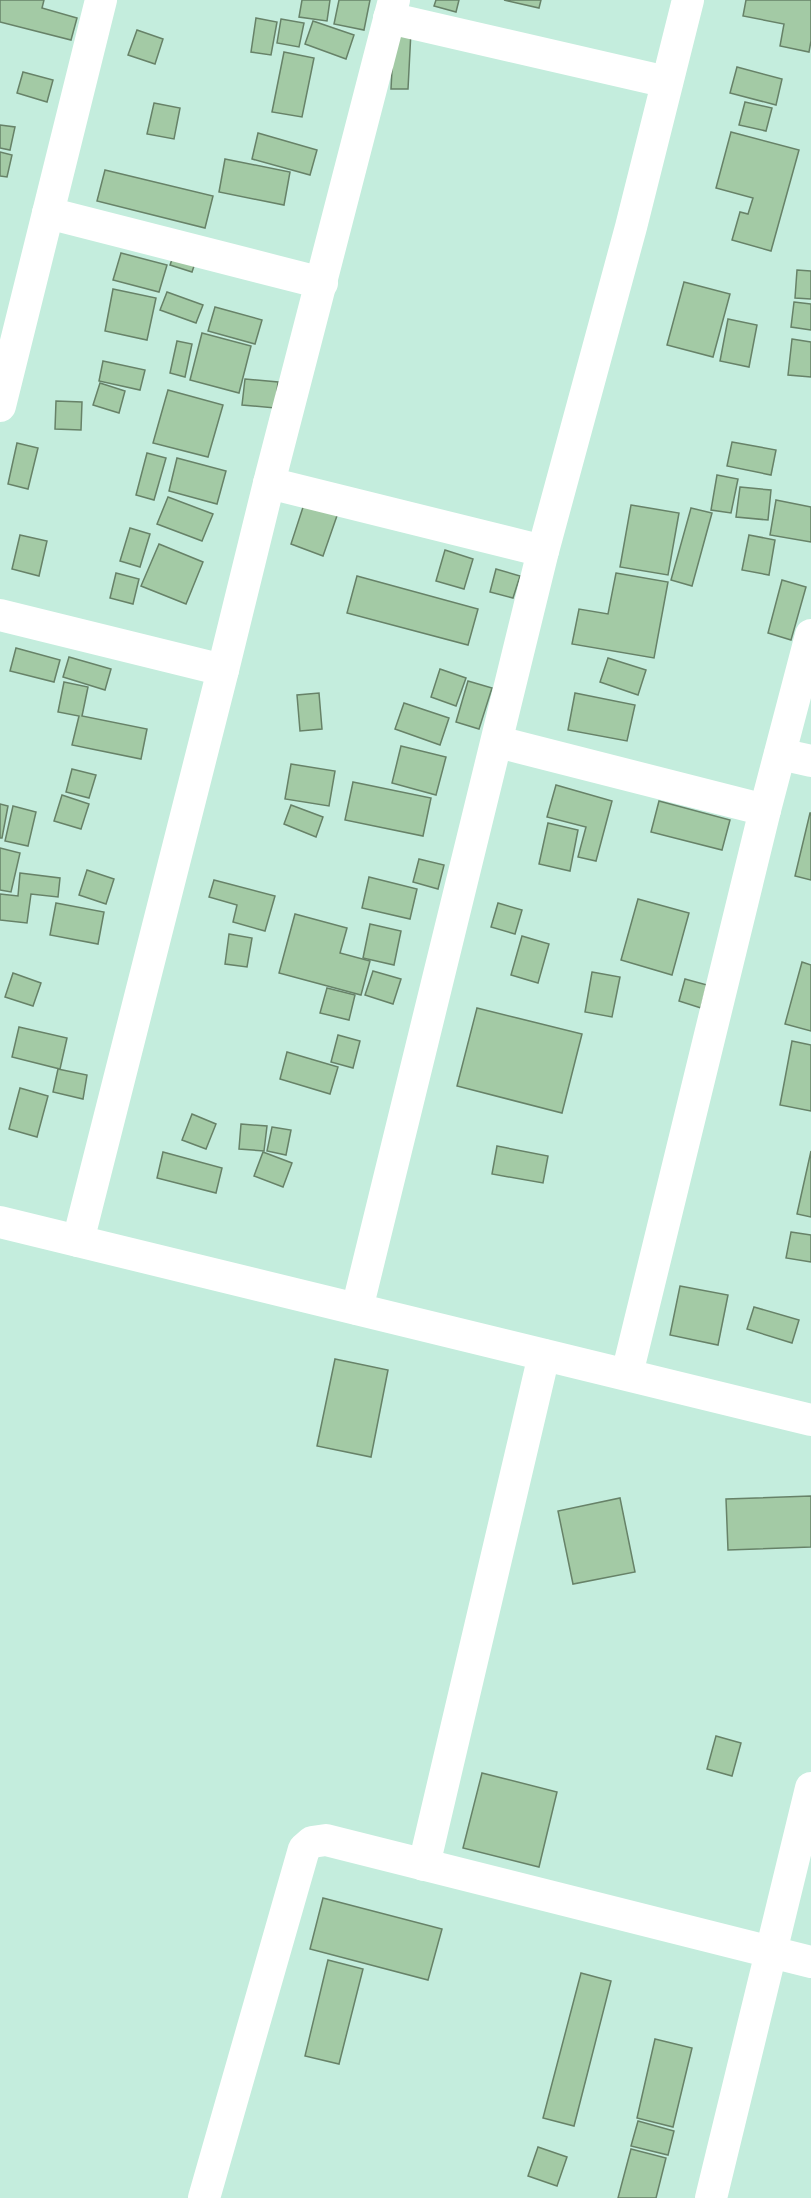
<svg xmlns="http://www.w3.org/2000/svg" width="811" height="2198" font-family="'DM Sans',sans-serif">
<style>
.building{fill:#a3caa5;stroke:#678268;stroke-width:1.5}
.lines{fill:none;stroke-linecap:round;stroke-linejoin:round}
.minor{stroke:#fff;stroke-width:32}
</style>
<rect width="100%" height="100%" fill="#c4eddd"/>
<g class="building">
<path d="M0 0H44L42 8 77 18 71 40 0 22Z"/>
<path d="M302 0H330L327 21 299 17Z"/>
<path d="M339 0H370L364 30 334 24Z"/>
<path d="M436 0H459L456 12 434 6Z"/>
<path d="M504 0H541L539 8Z"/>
<path d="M746 0H811V41L809 52 780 46 784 24 743 16Z"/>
<path d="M256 18 277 22 271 55 251 52Z"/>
<path d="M281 19 304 23 299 47 277 43Z"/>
<path d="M313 21 354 35 346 59 305 44Z"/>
<path d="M137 30 163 39 155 64 128 55Z"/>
<path d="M394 30 411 31 408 89H391Z"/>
<path d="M284 52 314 58 302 117 272 112Z"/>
<path d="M737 67 782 79 776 105 730 93Z"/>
<path d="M23 72 53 80 47 102 17 93Z"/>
<path d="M745 102 772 108 766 131 739 125Z"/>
<path d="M154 103 180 108 174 139 147 134Z"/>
<path d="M0 125 15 127 10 150 0 148Z"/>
<path d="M731 132 799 150 771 251 732 240 740 212 748 214 753 198 716 188Z"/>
<path d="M258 133 317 150 310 175 252 159Z"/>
<path d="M0 152 12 155 7 177 0 176Z"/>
<path d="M225 159 290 172 284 205 219 192Z"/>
<path d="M105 170 213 196 205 228 97 201Z"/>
<path d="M181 235 202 242 192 272 170 265Z"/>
<path d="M121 253 167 265 159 292 113 280Z"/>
<path d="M797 270 811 271V299L795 298Z"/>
<path d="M684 282 730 294 713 357 667 345Z"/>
<path d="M113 289 156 298 147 340 105 331Z"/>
<path d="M167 292 203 305 196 323 160 310Z"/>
<path d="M794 302 811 304V330L791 327Z"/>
<path d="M215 307 262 320 255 344 208 331Z"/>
<path d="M728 319 757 325 749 367 720 361Z"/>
<path d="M202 333 251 346 239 393 190 380Z"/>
<path d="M792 339 811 342V377L788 375Z"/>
<path d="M177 341 192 344 185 377 170 373Z"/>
<path d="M103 361 145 370 140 390 99 381Z"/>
<path d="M245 379 278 382 275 408 242 405Z"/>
<path d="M100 383 125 391 119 413 93 405Z"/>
<path d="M168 390 223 405 208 457 153 443Z"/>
<path d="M56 401 82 402 81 430 55 429Z"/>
<path d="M732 442 776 450 771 475 727 466Z"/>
<path d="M17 443 38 448 28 489 8 484Z"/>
<path d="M147 453 166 458 154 500 136 495Z"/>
<path d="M177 458 226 471 217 504 169 491Z"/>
<path d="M717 475 738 479 731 513 711 510Z"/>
<path d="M740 487 771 490 768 520 736 517Z"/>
<path d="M168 497 213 514 202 541 157 524Z"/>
<path d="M306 498 339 510 323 556 291 544Z"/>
<path d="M776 500 811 507V542L770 535Z"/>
<path d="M631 505 679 513 668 575 620 567Z"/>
<path d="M691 508 712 513 692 586 671 580Z"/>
<path d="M130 528 150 534 140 567 120 561Z"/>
<path d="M20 535 47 541 39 576 12 569Z"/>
<path d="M749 535 775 540 769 575 742 570Z"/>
<path d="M159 544 203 562 186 604 141 586Z"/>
<path d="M445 550 473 559 464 589 436 581Z"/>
<path d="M496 569 520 576 513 598 490 592Z"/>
<path d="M116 573 139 579 133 604 110 598Z"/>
<path d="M616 573 668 582 654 658 572 644 579 609 608 614Z"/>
<path d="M357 576 478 609 468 645 347 613Z"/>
<path d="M782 580 806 587 791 640 768 633Z"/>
<path d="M16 648 60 660 54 682 10 671Z"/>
<path d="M69 657 111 669 105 690 63 677Z"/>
<path d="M608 658 646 670 638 695 600 682Z"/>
<path d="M440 669 466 678 456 706 431 697Z"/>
<path d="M468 681 492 688 479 729 456 722Z"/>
<path d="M64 682 88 687 82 716 147 729 141 759 72 745 79 716 58 712Z"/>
<path d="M319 693 322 729 300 731 297 695Z"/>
<path d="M575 693 635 705 627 741 568 730Z"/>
<path d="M404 703 449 718 440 745 395 729Z"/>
<path d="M401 746 446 757 436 795 392 783Z"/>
<path d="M291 764 335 771 329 806 285 799Z"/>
<path d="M72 769 96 775 89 798 66 792Z"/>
<path d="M353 782 431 798 423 836 345 820Z"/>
<path d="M556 785 612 801 596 861 578 857 586 827 547 817Z"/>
<path d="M62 795 89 804 81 829 54 821Z"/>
<path d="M659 801 730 820 722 850 651 832Z"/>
<path d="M0 804 8 806 2 838H0Z"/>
<path d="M291 805 323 817 316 837 284 824Z"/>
<path d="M13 806 36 812 28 846 5 841Z"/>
<path d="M810 813H811V880L795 876Z"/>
<path d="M548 823 578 830 570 871 539 864Z"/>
<path d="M0 848 20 853 11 892 0 890Z"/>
<path d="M419 859 444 865 438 889 413 882Z"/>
<path d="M87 870 114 879 106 904 79 895Z"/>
<path d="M20 873 60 878 58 897 31 894 27 923 0 920V894L18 896Z"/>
<path d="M369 877 417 889 410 919 362 908Z"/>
<path d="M214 880 275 896 265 931 233 922 237 905 209 897Z"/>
<path d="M638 899 689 913 672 975 621 960Z"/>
<path d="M56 903 104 912 98 944 50 935Z"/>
<path d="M498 903 522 910 515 934 491 927Z"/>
<path d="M295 914 347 928 340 953 370 961 361 995 279 973Z"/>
<path d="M370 924 401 931 394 965 363 958Z"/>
<path d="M229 934 252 938 247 967 225 964Z"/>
<path d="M522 936 549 944 538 983 511 975Z"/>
<path d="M802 962 811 965V1031L785 1024Z"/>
<path d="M373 971 401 979 393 1004 365 995Z"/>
<path d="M592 972 620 977 612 1017 585 1012Z"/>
<path d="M13 973 41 983 33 1006 5 997Z"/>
<path d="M685 979 707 985 701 1008 679 1001Z"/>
<path d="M327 988 355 995 349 1020 320 1013Z"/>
<path d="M477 1008 582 1034 562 1113 457 1086Z"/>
<path d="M19 1027 67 1038 60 1069 12 1057Z"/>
<path d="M338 1035 360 1041 353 1068 331 1062Z"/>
<path d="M792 1041 811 1045V1111L780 1105Z"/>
<path d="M287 1052 338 1067 330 1094 280 1079Z"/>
<path d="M58 1069 87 1075 83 1099 53 1092Z"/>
<path d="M20 1088 48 1096 37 1137 9 1129Z"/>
<path d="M192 1114 216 1124 206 1149 182 1140Z"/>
<path d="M241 1124 267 1126 264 1151 239 1149Z"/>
<path d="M272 1127 291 1130 286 1155 267 1151Z"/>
<path d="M497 1146 548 1156 543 1183 492 1174Z"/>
<path d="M811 1151V1217L797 1214Z"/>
<path d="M163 1152 222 1168 216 1193 157 1178Z"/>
<path d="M263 1152 292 1163 283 1187 254 1176Z"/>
<path d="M791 1232 811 1235V1262L786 1258Z"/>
<path d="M680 1286 728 1295 718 1345 670 1335Z"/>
<path d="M754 1307 799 1320 792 1343 747 1329Z"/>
<path d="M335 1359 388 1370 371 1457 317 1446Z"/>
<path d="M811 1496V1547L728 1550 726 1499Z"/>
<path d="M620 1498 635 1572 573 1584 558 1511Z"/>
<path d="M716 1736 741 1743 732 1776 707 1769Z"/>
<path d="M482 1773 557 1792 539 1867 463 1848Z"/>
<path d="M323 1898 442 1929 428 1980 310 1949Z"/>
<path d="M328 1960 363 1969 339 2064 305 2056Z"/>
<path d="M581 1973 611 1981 574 2126 543 2118Z"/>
<path d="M655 2039 692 2048 673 2127 637 2118Z"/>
<path d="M638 2121 674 2131 668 2155 631 2146Z"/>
<path d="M538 2147 567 2157 557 2186 528 2176Z"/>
<path d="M631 2149 666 2158 656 2198H618Z"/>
</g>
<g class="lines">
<g class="minor">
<path d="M389 18 667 82"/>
<path d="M48 213 322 283"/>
<path d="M0 406 101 0"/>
<path d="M269 483 543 551"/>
<path d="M0 615 223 670"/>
<path d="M498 742 765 810"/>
<path d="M780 754 811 761"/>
<path d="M0 1222 811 1420"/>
<path d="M78 1241 223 670 269 483 394 0"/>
<path d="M357 1309 543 551 631 227 688 0"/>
<path d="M627 1374 765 810 811 635"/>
<path d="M424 1865 544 1355"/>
<path d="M204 2198 304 1849 312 1842 326 1840 811 1962"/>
<path d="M711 2198 811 1788"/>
</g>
</g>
</svg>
